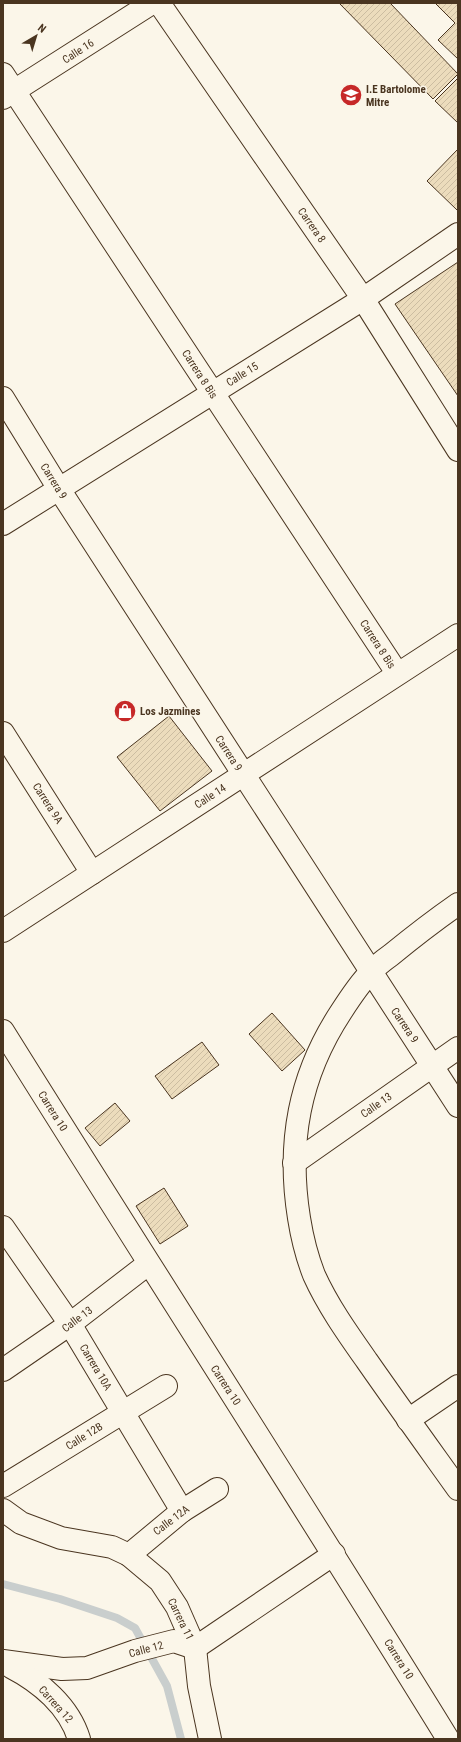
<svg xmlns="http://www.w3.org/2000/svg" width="461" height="1742" font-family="'Roboto Condensed',sans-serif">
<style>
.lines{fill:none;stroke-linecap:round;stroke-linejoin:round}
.stream{stroke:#c9cecd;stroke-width:8}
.building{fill:url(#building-hatch);stroke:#4a3520}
.minor-casing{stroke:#4a3520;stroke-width:24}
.major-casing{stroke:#4a3520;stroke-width:24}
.minor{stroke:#fbf6e9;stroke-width:22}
.major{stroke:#fbf6e9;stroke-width:22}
.labels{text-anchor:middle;stroke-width:3;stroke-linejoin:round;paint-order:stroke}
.street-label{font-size:11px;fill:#4a3520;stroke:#fbf6e9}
.poi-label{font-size:11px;font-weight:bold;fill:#4a3520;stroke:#fbf6e9;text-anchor:start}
</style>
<defs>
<pattern id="building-hatch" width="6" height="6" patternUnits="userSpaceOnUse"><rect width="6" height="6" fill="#ecdcbc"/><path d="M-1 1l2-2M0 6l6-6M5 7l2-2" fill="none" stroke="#ccbda1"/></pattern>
</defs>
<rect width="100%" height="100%" fill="#fbf6e9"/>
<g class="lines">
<path class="stream" d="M3 1584 60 1599 117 1618 135 1628 167 1686 181 1739"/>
</g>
<g class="building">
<path d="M339 3H390L458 74 433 99Z"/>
<path d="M435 3H458V59L438 40 455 23Z"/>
<path d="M458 78V123L435 101Z"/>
<path d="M458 149V210H457L427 181Z"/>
<path d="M458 262V396L395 304Z"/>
<path d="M169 716 212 771 160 811 117 757Z"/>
<path d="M272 1013 305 1050 282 1071 249 1034Z"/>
<path d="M202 1042 219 1065 172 1099 155 1076Z"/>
<path d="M115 1103 130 1121 100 1146 85 1128Z"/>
<path d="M164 1188 188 1226 160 1244 136 1206Z"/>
</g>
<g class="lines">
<g class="minor-casing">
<g id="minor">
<path d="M159 3 363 299 458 450"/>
<path d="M3 74 397 673"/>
<path d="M3 98 152 3"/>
<path d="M3 398 59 489 458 1106"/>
<path d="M3 524 363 299 458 234"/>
<path d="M3 733 92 873"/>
<path d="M3 931 458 635"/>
<path d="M3 1031C151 1268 302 1502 448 1739"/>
<path d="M294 1163 458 1048"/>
<path d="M3 1227 70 1324 182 1511"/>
<path d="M3 1370 70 1324 148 1264"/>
<path d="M408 1420 458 1386"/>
<path d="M3 1486 166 1386"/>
<path d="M3 1510 21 1523 61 1538 112 1547 129 1555 160 1581 177 1607 195 1648 199 1686 210 1739"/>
<path d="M129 1555 182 1511 217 1489"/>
<path d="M3 1661 62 1669 87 1668 135 1651 174 1641 195 1648 334 1554"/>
<path d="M11 1667C40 1682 69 1706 79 1739"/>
</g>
</g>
<g class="major-casing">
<path id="major" d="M458 904C435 920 413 937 391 955 384 960 376 966 370 973 359 984 350 998 341 1012 299 1076 287 1143 299 1218 302 1237 307 1257 314 1275 328 1306 348 1334 367 1361 397 1404 428 1447 458 1489"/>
</g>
<use href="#minor" class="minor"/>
<use href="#major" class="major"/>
</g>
<defs>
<g id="school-disc" transform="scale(1.15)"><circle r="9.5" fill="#c62828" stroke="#fbf6e9"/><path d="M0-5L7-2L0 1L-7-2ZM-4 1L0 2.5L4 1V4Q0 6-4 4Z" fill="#fff"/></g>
<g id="shop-disc" transform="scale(1.15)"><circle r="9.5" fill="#c62828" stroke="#fbf6e9"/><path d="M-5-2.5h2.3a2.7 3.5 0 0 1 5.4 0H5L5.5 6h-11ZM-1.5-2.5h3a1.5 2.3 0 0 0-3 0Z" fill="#fff"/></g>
</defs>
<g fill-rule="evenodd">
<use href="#school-disc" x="351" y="95"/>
<use href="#shop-disc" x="125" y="711"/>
</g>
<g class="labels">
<g class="street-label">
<text transform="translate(78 51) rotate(-33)" y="4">Calle 16</text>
<text transform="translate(312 225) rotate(55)" y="4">Carrera 8</text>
<text transform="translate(200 374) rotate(57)" y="4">Carrera 8 Bis</text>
<text transform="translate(242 374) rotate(-32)" y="4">Calle 15</text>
<text transform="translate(54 481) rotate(58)" y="4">Carrera 9</text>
<text transform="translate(378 644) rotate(57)" y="4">Carrera 8 Bis</text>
<text transform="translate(229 753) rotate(57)" y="4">Carrera 9</text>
<text transform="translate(210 796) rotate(-33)" y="4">Calle 14</text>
<text transform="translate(48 803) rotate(57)" y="4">Carrera 9A</text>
<text transform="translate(405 1025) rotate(56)" y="4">Carrera 9</text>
<text transform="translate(376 1105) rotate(-35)" y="4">Calle 13</text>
<text transform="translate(53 1111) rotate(58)" y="4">Carrera 10</text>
<text transform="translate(77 1319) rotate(-37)" y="4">Calle 13</text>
<text transform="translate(96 1367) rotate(59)" y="4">Carrera 10A</text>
<text transform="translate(226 1385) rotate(57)" y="4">Carrera 10</text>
<text transform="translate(84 1436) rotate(-32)" y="4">Calle 12B</text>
<text transform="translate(171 1520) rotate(-37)" y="4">Calle 12A</text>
<text transform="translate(181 1619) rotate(64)" y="4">Carrera 11</text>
<text transform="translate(146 1649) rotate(-15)" y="4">Calle 12</text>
<text transform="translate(399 1659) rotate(58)" y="4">Carrera 10</text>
<text transform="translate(56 1704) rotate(48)" y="4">Carrera 12</text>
</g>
<g class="poi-label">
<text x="366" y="93">I.E Bartolome<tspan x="366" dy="13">Mitre</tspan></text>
<text x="140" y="715">Los Jazmines</text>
</g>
</g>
<rect width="461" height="1742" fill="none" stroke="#4a3520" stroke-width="8"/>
<g transform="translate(36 36) rotate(38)" stroke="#fbf6e9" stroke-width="3" paint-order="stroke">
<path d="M0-3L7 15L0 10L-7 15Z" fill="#4a3520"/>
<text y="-6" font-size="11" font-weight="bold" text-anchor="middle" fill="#4a3520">N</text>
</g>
</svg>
